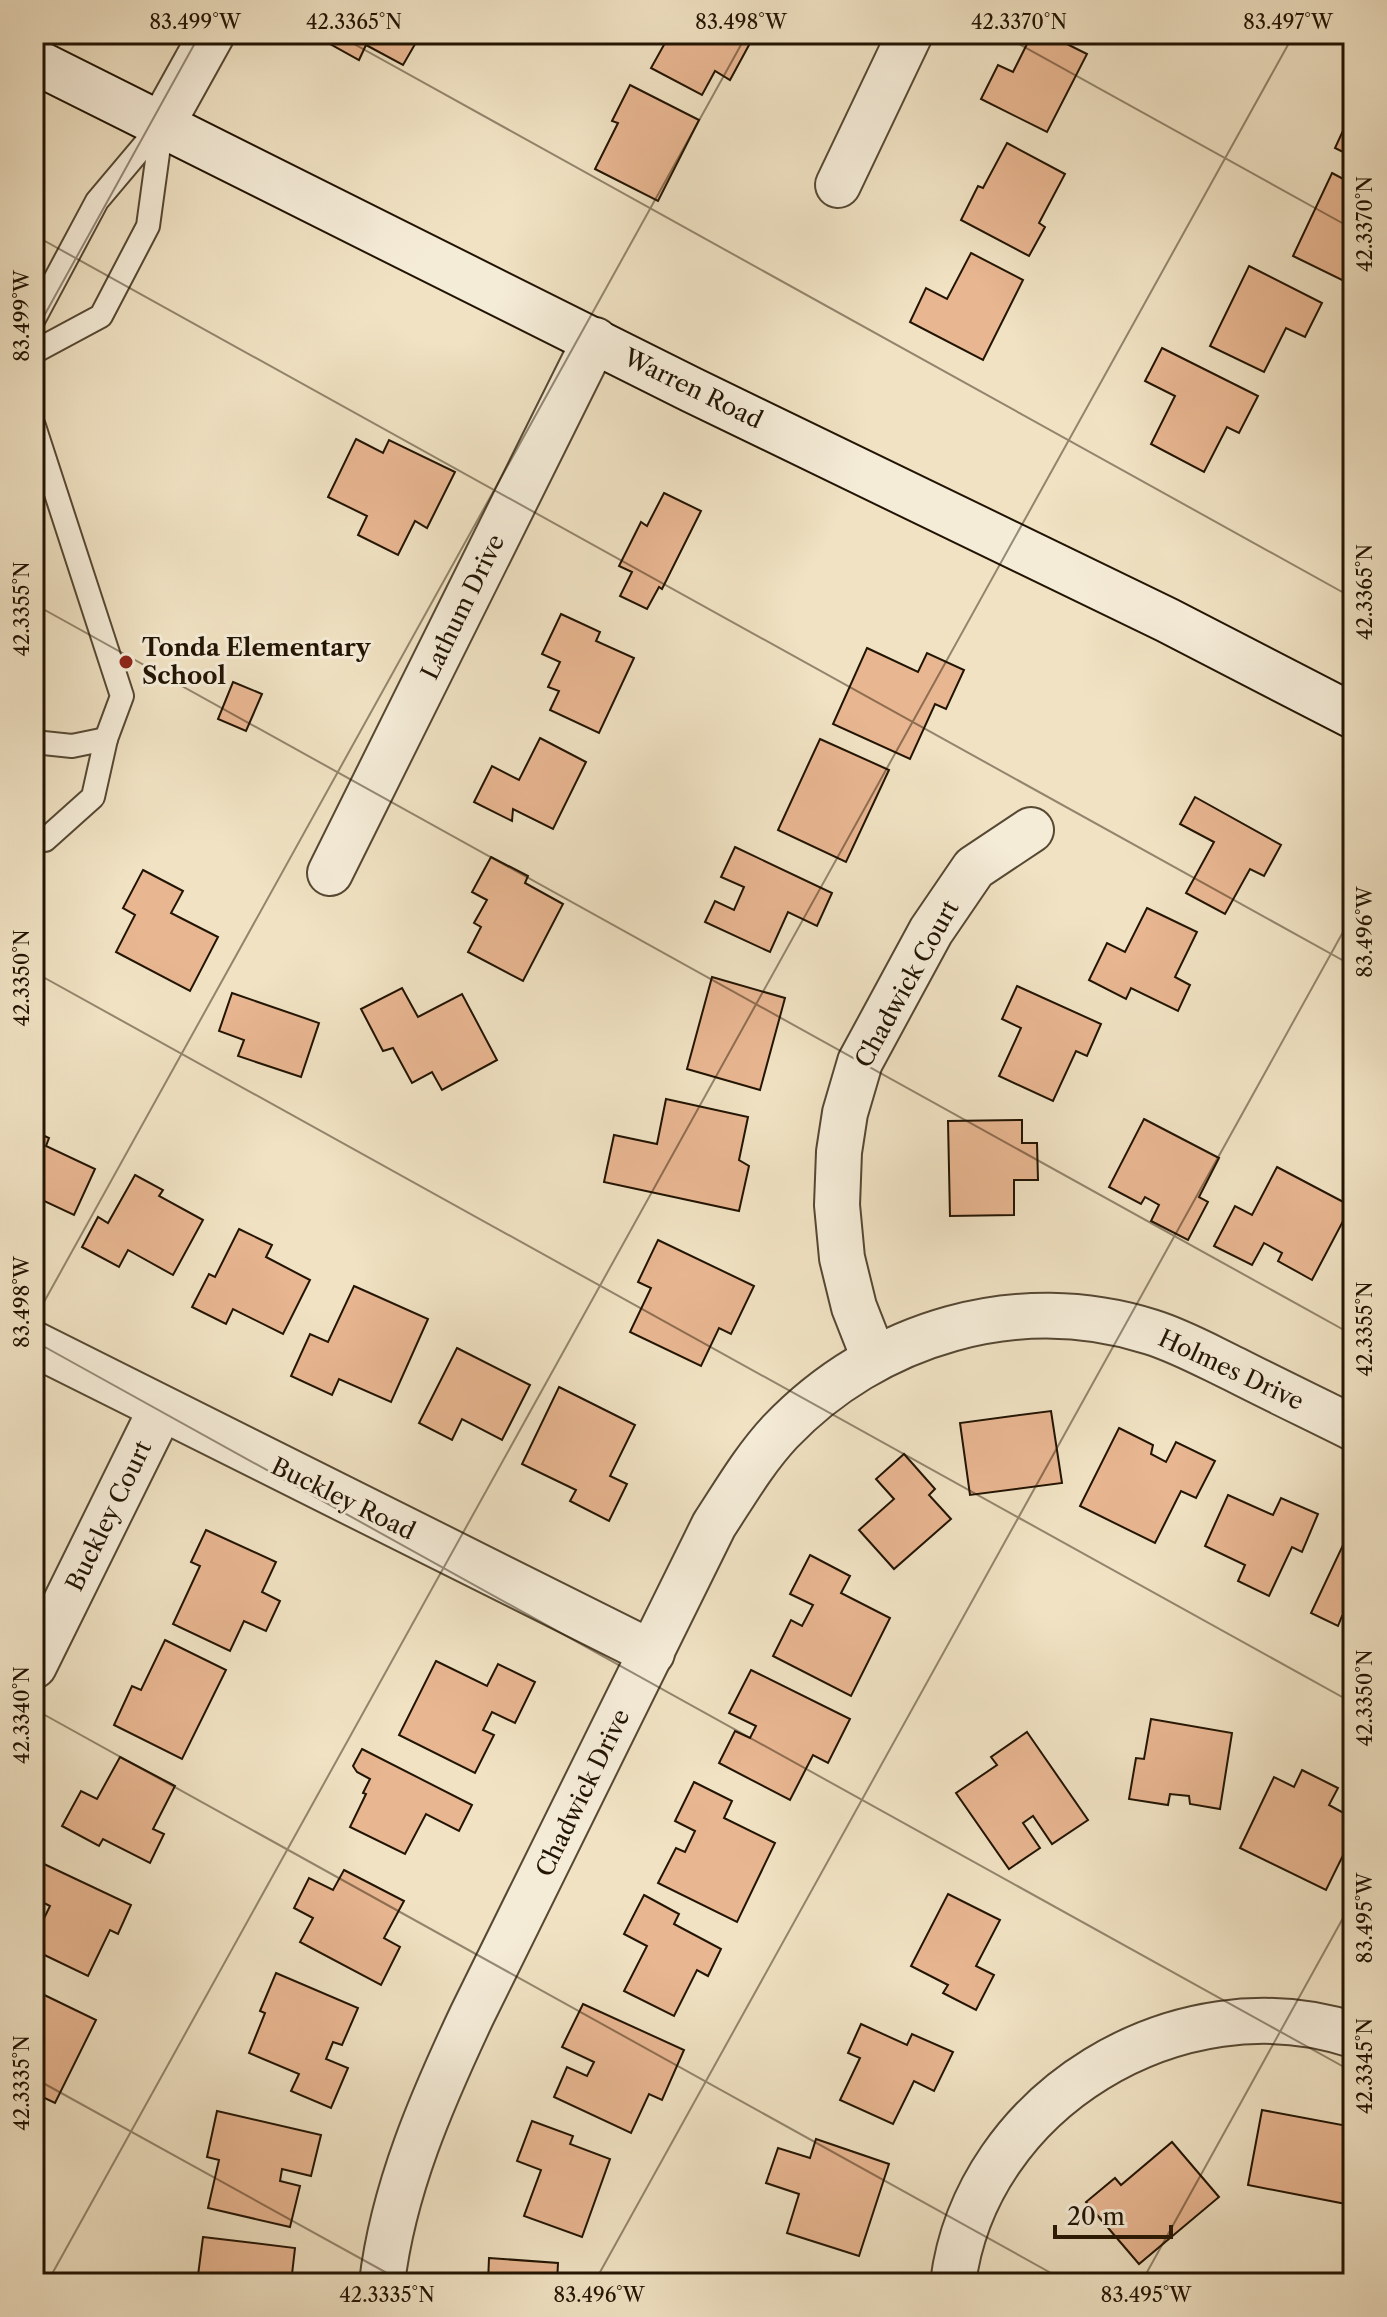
<svg xmlns="http://www.w3.org/2000/svg" width="1387" height="2317" font-family="'Libre Caslon Text',serif">
<style>
.building{fill:#e8b691;stroke:#221403;stroke-width:2}
.lines{fill:none;stroke-linecap:round;stroke-linejoin:round}
.service-casing{stroke:#564833;stroke-width:26}
.minor-casing{stroke:#564833;stroke-width:48}
.secondary-casing{stroke:#221403;stroke-width:48}
.service{stroke:#f5ecd8;stroke-width:22}
.minor{stroke:#f5ecd8;stroke-width:44}
.secondary{stroke:#f5ecd8;stroke-width:44}
.ticks{fill:none;stroke:#221403;stroke-width:2;stroke-opacity:0.45}
.poi-dot{fill:#8f2418;stroke:#f5ecd8;stroke-width:3}
.labels{text-anchor:middle;stroke-width:6;stroke-linejoin:round;paint-order:stroke}
.street-label{font-size:24px;fill:#221403;stroke:#f5ecd8}
.poi-label{font-size:24px;font-weight:bold;fill:#221403;stroke:#f5ecd8;text-anchor:start}
.neatline{fill:none;stroke:#221403;stroke-width:3}
.ticks-label{font-size:20px;text-anchor:middle;fill:#221403}
</style>
<rect width="100%" height="100%" fill="#f0e2c3"/>
<filter id="stains"><feTurbulence type="fractalNoise" baseFrequency=".0025" numOctaves="4"/><feColorMatrix values="0 0 0 0 .2 0 0 0 0 .09 0 0 0 0 .02 0 0 0 .5 -.17"/></filter>
<radialGradient id="worn" r=".72"><stop offset=".6" stop-color="#630" stop-opacity="0"/><stop offset="1" stop-color="#630" stop-opacity=".3"/></radialGradient>
<g class="building">
<path d="M326 34H428L423 43 418 39 403 65 366 45 359 60 323 40Z"/>
<path d="M670 34H755L730 80 715 71 702 95 651 68Z"/>
<path d="M1032 34H1047L1087 54 1047 132 981 99 998 65 1013 72Z"/>
<path d="M630 85 699 120 658 201 595 169 618 123 612 121Z"/>
<path d="M1353 109V157L1335 148Z"/>
<path d="M1007 143 1065 174 1039 223 1045 227 1029 256 961 220 978 186 983 188Z"/>
<path d="M1332 173 1353 184V266L1346 282 1293 256Z"/>
<path d="M971 253 1023 280 983 360 910 322 926 288 947 299Z"/>
<path d="M1249 266 1322 303 1305 337 1286 328 1264 372 1210 346Z"/>
<path d="M1162 348 1258 396 1239 433 1227 427 1204 472 1151 444 1175 396 1145 381Z"/>
<path d="M356 439 383 453 389 440 455 472 427 528 415 521 398 555 358 535 367 516 328 497Z"/>
<path d="M664 493 701 511 662 589 659 587 647 609 620 596 632 572 619 566 641 522 647 526Z"/>
<path d="M561 614 600 632 596 641 634 658 599 733 550 710 559 691 548 687 560 662 542 654Z"/>
<path d="M867 648 918 672 927 653 964 670 946 709 935 704 910 759 833 724Z"/>
<path d="M233 682 262 694 246 731 218 719Z"/>
<path d="M540 738 586 762 553 829 513 809 512 821 474 802 492 766 519 780Z"/>
<path d="M820 739 889 770 846 862 778 830Z"/>
<path d="M1195 797 1281 845 1264 876 1250 869 1225 914 1186 893 1214 842 1180 824Z"/>
<path d="M735 847 832 893 817 926 788 912 770 952 705 922 715 901 734 910 744 887 721 877Z"/>
<path d="M491 857 528 876 525 883 563 904 523 981 468 952 481 927 474 923 487 900 472 892Z"/>
<path d="M143 870 183 891 171 913 218 937 190 991 116 952 135 915 123 908Z"/>
<path d="M1147 908 1197 932 1175 977 1190 985 1178 1011 1131 988 1126 999 1089 980 1107 943 1125 952Z"/>
<path d="M712 977 785 998 760 1090 687 1069Z"/>
<path d="M1017 986 1101 1024 1087 1056 1076 1051 1053 1101 999 1076 1021 1028 1002 1019Z"/>
<path d="M402 988 418 1017 462 994 497 1060 442 1090 432 1072 412 1083 393 1048 383 1051 361 1009Z"/>
<path d="M232 993 319 1023 301 1077 238 1056 244 1040 219 1031Z"/>
<path d="M666 1099 748 1117 739 1160 749 1166 739 1211 604 1182 614 1135 657 1144Z"/>
<path d="M1144 1119 1219 1158 1199 1197 1208 1202 1188 1240 1151 1221 1159 1205 1145 1197 1141 1204 1109 1187Z"/>
<path d="M1022 1120V1143H1037L1038 1180H1014V1215L950 1216 948 1121Z"/>
<path d="M34 1131 49 1138 46 1146 95 1169 74 1215 38 1198 34 1207Z"/>
<path d="M1277 1167 1351 1206 1312 1280 1278 1261 1282 1253 1264 1243 1252 1265 1214 1246 1235 1206 1252 1215Z"/>
<path d="M135 1175 163 1190 159 1196 203 1220 173 1275 128 1250 119 1267 82 1247 98 1217 108 1223Z"/>
<path d="M239 1229 272 1245 266 1257 310 1280 283 1334 233 1309 226 1324 192 1307 209 1274 215 1277Z"/>
<path d="M658 1240 754 1286 731 1334 719 1328 701 1366 630 1332 651 1288 638 1282Z"/>
<path d="M354 1286 428 1319 391 1402 339 1379 332 1395 291 1376 310 1334 328 1342Z"/>
<path d="M457 1348 530 1385 502 1440 462 1419 452 1440 419 1423Z"/>
<path d="M559 1387 635 1425 610 1476 627 1484 609 1521 570 1501 576 1490 522 1464Z"/>
<path d="M1051 1411 1062 1483 970 1495 960 1423Z"/>
<path d="M1119 1428 1153 1445 1151 1454 1166 1462 1176 1442 1215 1461 1196 1498 1181 1491 1155 1543 1080 1506Z"/>
<path d="M904 1454 935 1489 929 1495 951 1519 894 1569 859 1530 894 1499 876 1479Z"/>
<path d="M1228 1495 1273 1515 1281 1498 1318 1514 1302 1552 1292 1547 1269 1596 1238 1581 1245 1565 1205 1546Z"/>
<path d="M1351 1528 1353 1529V1621L1342 1616 1338 1626 1311 1613Z"/>
<path d="M206 1530 276 1562 262 1592 280 1601 266 1631 244 1621 230 1651 173 1624 200 1566 191 1562Z"/>
<path d="M810 1555 850 1576 841 1593 890 1618 851 1696 773 1656 791 1620 802 1626 813 1605 790 1594Z"/>
<path d="M165 1640 226 1670 182 1759 114 1725 132 1686 141 1690Z"/>
<path d="M436 1661 487 1686 498 1664 535 1682 515 1723 492 1712 483 1730 494 1735 475 1773 399 1735Z"/>
<path d="M751 1670 850 1719 828 1763 813 1755 790 1800 719 1763 735 1731 750 1738 756 1726 729 1713Z"/>
<path d="M1151 1719 1232 1733 1220 1809 1190 1804 1189 1796 1170 1794 1168 1805 1129 1799 1136 1758 1144 1759Z"/>
<path d="M1027 1732 1088 1820 1052 1844 1033 1816 1023 1823 1040 1848 1009 1869 956 1793 997 1765 991 1757Z"/>
<path d="M362 1749 472 1805 459 1831 426 1814 405 1854 350 1827 366 1794 363 1793 370 1779 357 1772 353 1766Z"/>
<path d="M120 1757 175 1786 153 1829 164 1834 150 1863 103 1839 99 1846 62 1826 81 1791 97 1799Z"/>
<path d="M1302 1770 1338 1788 1329 1805 1353 1818V1835L1326 1890 1240 1848 1274 1777 1294 1787Z"/>
<path d="M694 1782 732 1801 724 1818 775 1843 737 1922 658 1883 676 1848 685 1852 695 1831 675 1821Z"/>
<path d="M44 1864 131 1905 118 1934 110 1930 88 1976 34 1950V1939L50 1906 34 1898V1885Z"/>
<path d="M344 1870 404 1901 384 1938 400 1947 381 1985 300 1942 313 1918 294 1908 309 1878 333 1890Z"/>
<path d="M948 1894 1000 1920 976 1966 994 1975 976 2010 943 1993 948 1985 911 1966Z"/>
<path d="M644 1895 679 1914 674 1924 721 1949 708 1976 697 1970 674 2016 624 1991 647 1946 624 1934Z"/>
<path d="M276 1973 358 2008 342 2045 333 2042 326 2059 348 2068 331 2108 291 2091 299 2074 249 2053 265 2013 260 2011Z"/>
<path d="M34 1990 96 2020 55 2103 34 2093Z"/>
<path d="M583 2004 684 2050 662 2100 649 2094 631 2133 554 2097 567 2067 587 2076 594 2062 562 2047Z"/>
<path d="M861 2024 907 2045 912 2034 953 2052 934 2091 914 2081 893 2124 840 2100 860 2058 848 2053Z"/>
<path d="M1262 2110 1353 2127V2166L1346 2204 1248 2185Z"/>
<path d="M217 2111 321 2135 311 2176 282 2169 280 2181 300 2186 290 2227 208 2208 219 2160 207 2157Z"/>
<path d="M532 2121 573 2136 570 2144 610 2159 582 2237 524 2216 541 2170 517 2161Z"/>
<path d="M816 2139 889 2164 859 2256 787 2233 799 2194 766 2183 778 2148 810 2158Z"/>
<path d="M1172 2142 1219 2197 1139 2264 1086 2202 1115 2178 1121 2185Z"/>
<path d="M203 2237 295 2248 291 2283H197Z"/>
<path d="M489 2258 558 2263 557 2283H488Z"/>
<path d="M776 2280 855 2282V2283H776Z"/>
</g>
<g class="lines">
<g class="service-casing">
<g id="service">
<path d="M34 319 97 201 161 125"/>
<path d="M34 352 101 316 148 226 162 124"/>
<path d="M34 426 122 696 106 739 93 797 45 840H34"/>
<path d="M34 742 72 746 106 739"/>
</g>
</g>
<g class="minor-casing">
<g id="minor">
<path d="M162 124 212 34"/>
<path d="M838 185 910 34"/>
<path d="M330 873 595 340"/>
<path d="M34 1344 652 1653"/>
<path d="M874 1358 854 1307 842 1258 837 1205 839 1152 845 1113 860 1062 931 931 974 868 1031 830"/>
<path d="M34 1666 161 1409"/>
<path d="M382 2283C393 2189 432 2100 472 2015L714 1525C735 1493 754 1460 780 1432 875 1332 1018 1290 1151 1332 1180 1341 1207 1356 1234 1369 1273 1389 1313 1408 1353 1428"/>
<path d="M953 2283C976 2100 1179 1978 1353 2035"/>
</g>
</g>
<g class="secondary-casing">
<path id="secondary" d="M34 61 692 390 1167 620 1353 716"/>
</g>
<use href="#service" class="service"/>
<use href="#minor" class="minor"/>
<use href="#secondary" class="secondary"/>
</g>
<path class="ticks" d="M336 34 1353 598M1001 34 1353 229M34 235 1353 966M34 334 200 34M34 604 1353 1335M34 972 1353 1703M34 1320 747 34M34 1341 1353 2072M34 1709 1069 2283M34 2078 405 2283M47 2283 1294 34M594 2283 1353 914M1141 2283 1353 1900"/>
<circle class="poi-dot" cx="126" cy="662" r="8"/>
<g class="labels">
<g class="street-label">
<text transform="translate(693 389) rotate(26)" y="8">Warren Road</text>
<text transform="translate(463 607) rotate(-64)" y="8">Lathum Drive</text>
<text transform="translate(907 984) rotate(-61)" y="8">Chadwick Court</text>
<text transform="translate(1231 1370) rotate(25)" y="8">Holmes Drive</text>
<text transform="translate(343 1499) rotate(26)" y="8">Buckley Road</text>
<text transform="translate(109 1516) rotate(-64)" y="8">Buckley Court</text>
<text transform="translate(583 1793) rotate(-64)" y="8">Chadwick Drive</text>
</g>
<g class="poi-label">
<text x="142" y="656">Tonda Elementary<tspan x="142" dy="28">School</tspan></text>
</g>
</g>
<rect width="1387" height="2317" fill="none" stroke="#f0e2c3" stroke-width="88"/>
<path d="M1055 2225v12h116v-12" fill="none" stroke="#221403" stroke-width="4"/>
<text x="1067" y="2225" font-size="24" fill="#221403" stroke="#f5ecd8" stroke-width="6" paint-order="stroke">20 m</text>
<rect x="44" y="44" width="1299" height="2229" class="neatline"/>
<g class="ticks-label">
<text x="195" y="29">83.499°W</text>
<text x="354" y="29">42.3365°N</text>
<text x="741" y="29">83.498°W</text>
<text x="1019" y="29">42.3370°N</text>
<text x="1288" y="29">83.497°W</text>
<text transform="translate(1365 224) rotate(-90)" y="7">42.3370°N</text>
<text transform="translate(22 316) rotate(-90)" y="7">83.499°W</text>
<text transform="translate(1365 592) rotate(-90)" y="7">42.3365°N</text>
<text transform="translate(22 609) rotate(-90)" y="7">42.3355°N</text>
<text transform="translate(1365 932) rotate(-90)" y="7">83.496°W</text>
<text transform="translate(22 978) rotate(-90)" y="7">42.3350°N</text>
<text transform="translate(22 1302) rotate(-90)" y="7">83.498°W</text>
<text transform="translate(1365 1329) rotate(-90)" y="7">42.3355°N</text>
<text transform="translate(1365 1698) rotate(-90)" y="7">42.3350°N</text>
<text transform="translate(22 1715) rotate(-90)" y="7">42.3340°N</text>
<text transform="translate(1365 1918) rotate(-90)" y="7">83.495°W</text>
<text transform="translate(1365 2066) rotate(-90)" y="7">42.3345°N</text>
<text transform="translate(22 2083) rotate(-90)" y="7">42.3335°N</text>
<text x="387" y="2302">42.3335°N</text>
<text x="599" y="2302">83.496°W</text>
<text x="1146" y="2302">83.495°W</text>
</g>
<rect width="100%" height="100%" filter="url(#stains)"/>
<rect width="100%" height="100%" fill="url(#worn)"/>
</svg>
